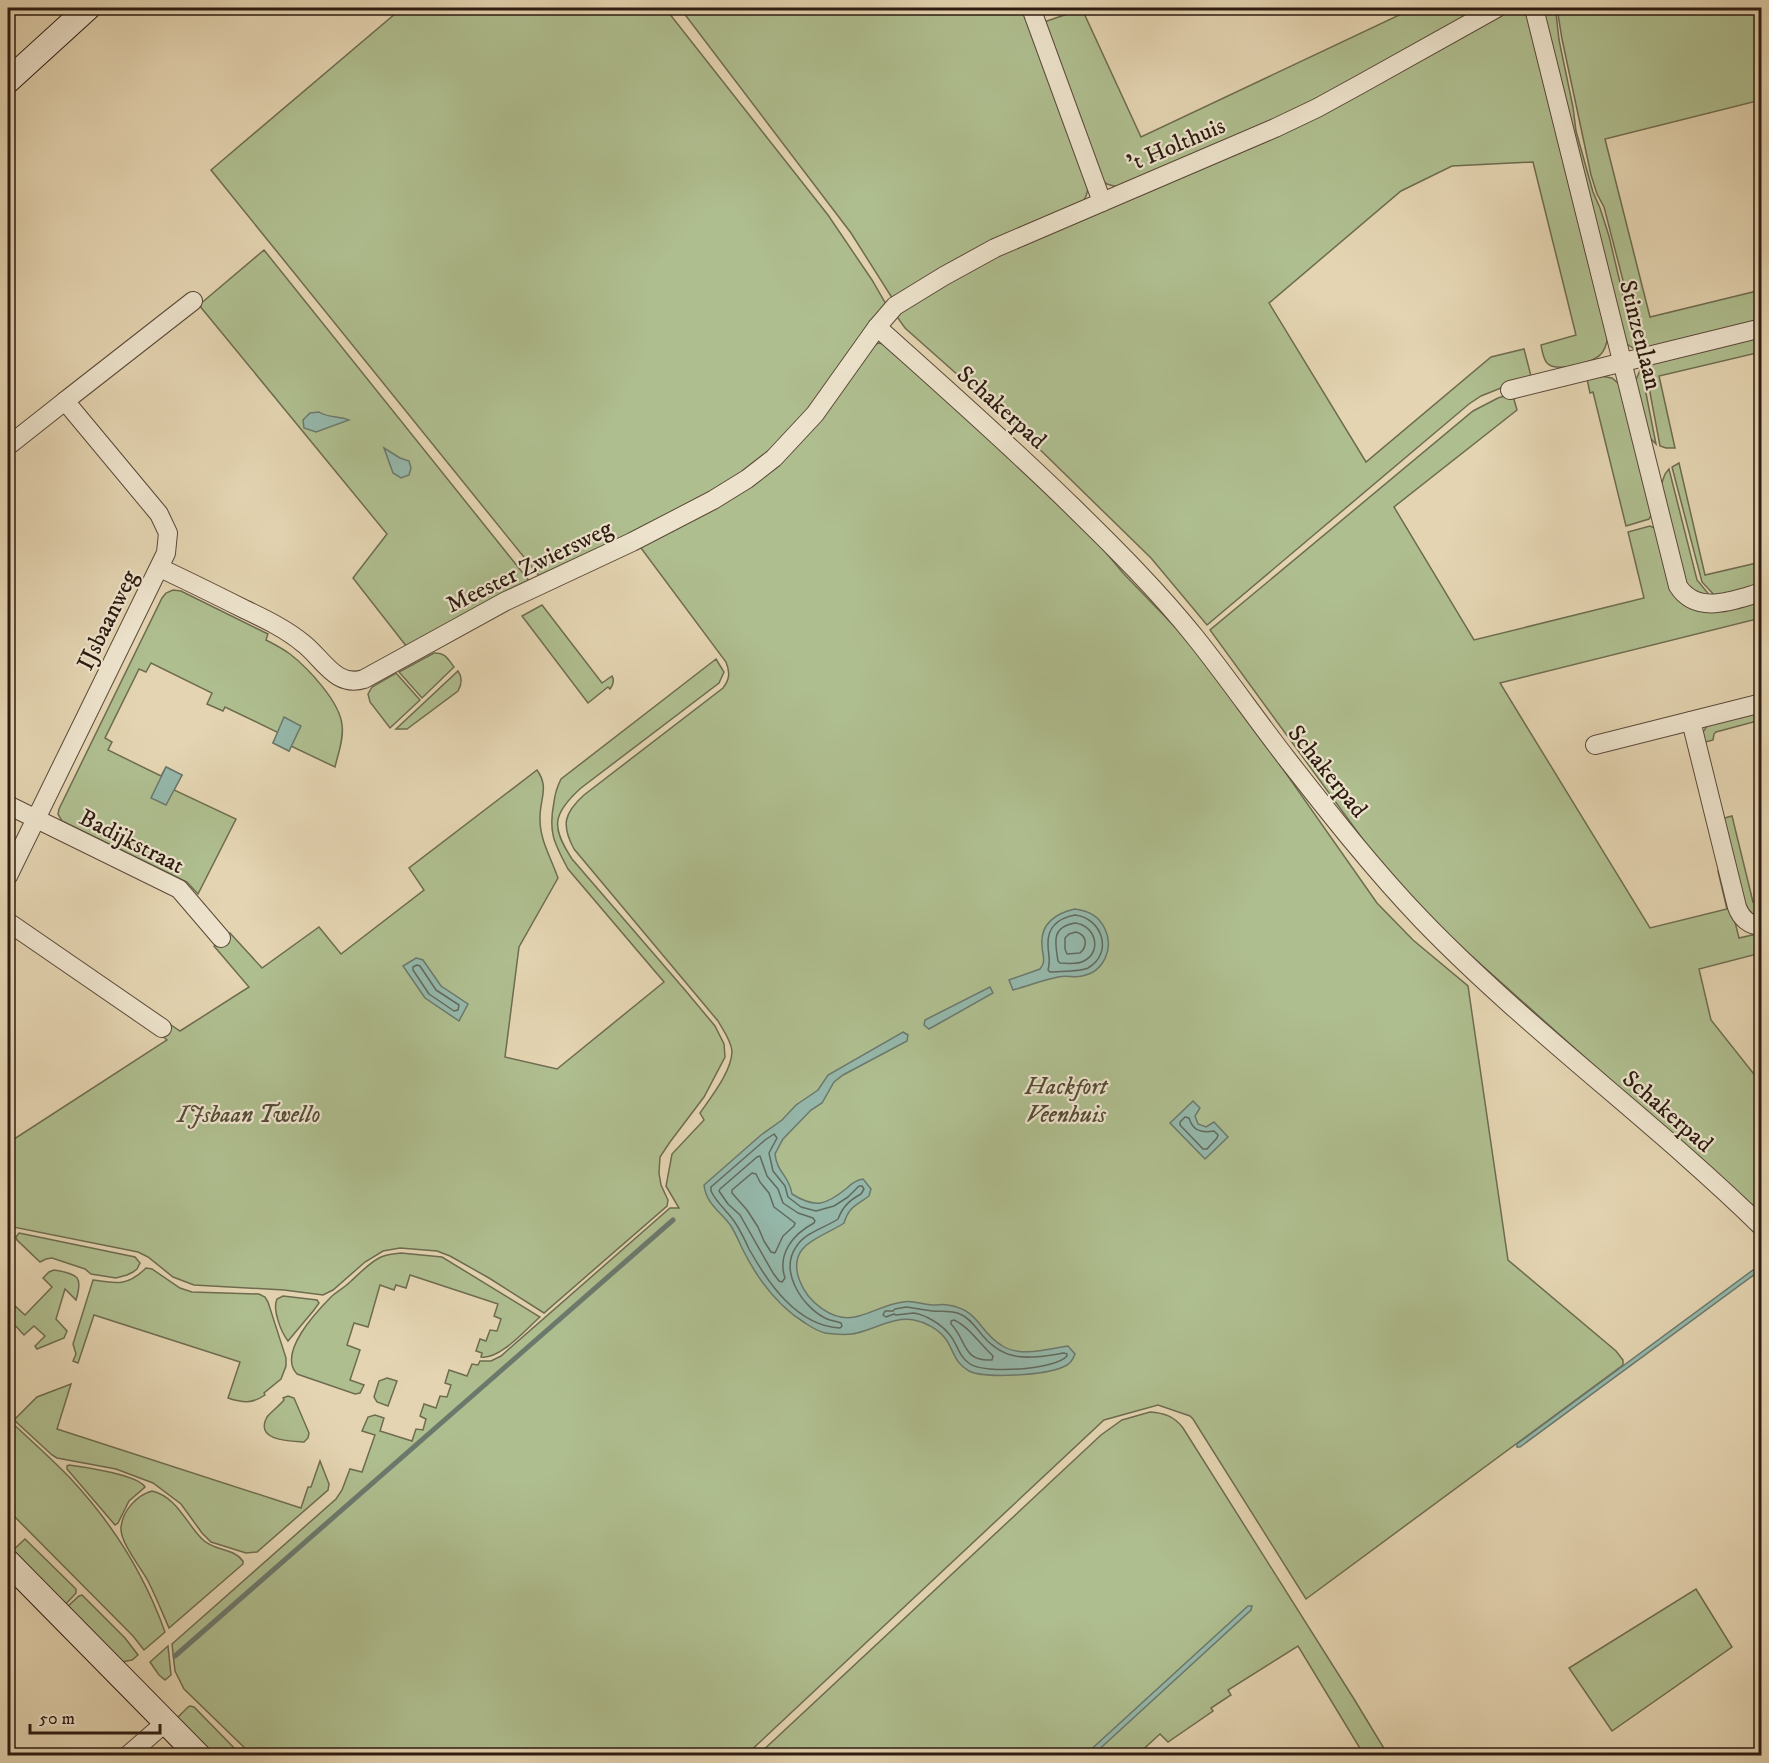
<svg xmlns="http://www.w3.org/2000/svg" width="1769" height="1763" font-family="'IM FELL DW Pica',serif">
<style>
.green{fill:#afbe8f;stroke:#6e6c50;stroke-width:1.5}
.water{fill:#95b8ab;stroke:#6b796d;stroke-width:1.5}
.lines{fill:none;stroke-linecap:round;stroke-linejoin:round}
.shore{stroke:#616a5e;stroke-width:1.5}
.stream{stroke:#6b796d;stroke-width:5}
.street-casing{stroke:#5b4939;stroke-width:20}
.secondary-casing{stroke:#2d1b11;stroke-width:26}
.street{stroke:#ede3cc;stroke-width:18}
.secondary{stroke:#ede3cc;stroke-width:24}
.labels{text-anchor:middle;stroke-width:4.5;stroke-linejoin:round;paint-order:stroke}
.street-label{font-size:24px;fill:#2d1b11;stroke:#ede3cc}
.park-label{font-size:24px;font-style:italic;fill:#544c37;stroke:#ede3cc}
</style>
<rect width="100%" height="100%" fill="#e4d4b1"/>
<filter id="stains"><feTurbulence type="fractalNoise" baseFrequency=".00333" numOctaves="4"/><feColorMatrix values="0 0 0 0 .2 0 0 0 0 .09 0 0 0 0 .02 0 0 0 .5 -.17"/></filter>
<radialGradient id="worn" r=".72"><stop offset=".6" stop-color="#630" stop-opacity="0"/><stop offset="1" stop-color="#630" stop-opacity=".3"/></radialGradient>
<g class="green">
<path d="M402 8H665L828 215 872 280 887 306 792 434 717 491 540 577 211 170Z"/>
<path d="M680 8H1022L1086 179C1089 188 1088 194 1083 202L894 301 851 233Z"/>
<path d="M1414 8H1479L1314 102 1117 187 1107 184 1102 180 1044 22 1082 9 1141 137Z"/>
<path d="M1557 8H1761V100L1605 139 1650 317 1761 290V321L1641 350 1604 207 1597 194 1591 175 1562 39Z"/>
<path d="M1553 9 1556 13 1559 40 1573 107 1576 131 1593 192 1600 208 1609 236 1636 350 1627 344 1624 340 1545 23V11Z"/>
<path d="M1511 10 1523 13 1528 17 1608 336C1607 342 1606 349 1601 354 1593 363 1556 373 1547 363 1543 358 1542 351 1541 345L1576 335 1533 162 1452 166 1401 191 1269 303 1366 462 1491 357 1524 349 1531 376 1481 396 1469 404 1207 625 1151 558 1023 433 905 328 895 314 958 275 1504 12Z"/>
<path d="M264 250 530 582 407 647 353 578 387 534 199 305Z"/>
<path d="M1761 335V352L1659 376 1675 448H1666L1660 446 1645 366Z"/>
<path d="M879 343 888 345 1083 525 1123 573 1205 658 1377 903 1413 940 1468 986 1508 1260 1616 1351 1623 1360V1365L1306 1599 1193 1419 1190 1416 1158 1405 1104 1420 746 1755H252L184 1689 175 1671 172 1644 336 1499 342 1490 350 1469 362 1472 375 1435 362 1431 368 1417 375 1415 384 1418 380 1431 412 1441 416 1429 423 1430 426 1419 420 1416 424 1404 436 1408 440 1396 447 1397 451 1385 445 1383 449 1370 467 1376 472 1364 478 1365 480 1361H491L501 1356 670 1208H679L666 1186 672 1154 704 1120 700 1113C711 1097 732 1071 732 1051 731 1040 723 1030 718 1021L574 849C561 825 564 813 584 795L723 688C730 679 730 672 726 662L638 544 716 505 873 345Z"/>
<path d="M1641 368 1656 444 1650 438 1635 382Z"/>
<path d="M1600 376 1612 378 1620 385 1653 512 1649 519 1626 526 1593 392 1590 393 1587 379Z"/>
<path d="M1511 394 1513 396 1517 410 1394 507 1474 640 1644 598 1628 532 1650 526 1657 529 1676 594 1750 601 1761 604V618L1500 683 1650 928 1727 909 1718 871 1722 870 1739 938 1761 933V953L1699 969 1711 1020 1761 1083V1215L1437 925 1386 871 1210 630 1473 411 1498 398Z"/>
<path d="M1679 463 1705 575 1761 562V585L1715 596 1702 582 1672 467Z"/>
<path d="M1669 469 1697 580 1711 597H1707L1686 587 1661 485 1665 474Z"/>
<path d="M173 590 181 591 268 634 266 640C274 644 283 649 290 654 308 668 340 702 342 725 344 739 338 754 335 767L291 746 289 751 273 743 278 733 277 732 225 707 223 711 207 704 212 693 151 663 146 672 139 669 105 738 112 742 108 750 161 776 166 767 182 775 174 790 236 819 198 894 187 882 62 821 58 814 59 809 162 598 166 593Z"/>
<path d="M542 605 602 683 612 676C615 681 613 685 610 689L608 687 588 703 522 616Z"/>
<path d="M434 653C445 652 448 659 454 667L422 698 399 672Z"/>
<path d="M716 659 724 672 719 683 581 788C552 814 551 827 572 859L685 990 715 1026 724 1044 725 1057 704 1097 670 1142 660 1157 659 1173 661 1185 668 1200 667 1206 544 1313 489 1278 450 1256 437 1251 400 1248 383 1251 365 1262 333 1290 323 1295 284 1290 194 1285 173 1277 148 1257 138 1252 8 1226V1143L167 1040 160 1034 168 1023 180 1031 249 987 214 946 230 933 262 968 319 927 341 954 424 890 409 868 537 770C550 788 539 800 540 820 540 840 551 858 558 878L519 947 505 1057 557 1069 664 982 568 869C554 843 548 832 554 802 555 793 557 787 561 779Z"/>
<path d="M458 671C463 678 462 684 458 691L407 729H396Z"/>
<path d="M396 673 420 700 390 728 370 702 368 694 372 687Z"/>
<path d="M1761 708V720L1716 732 1714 734 1713 740 1702 743 1703 732 1707 726Z"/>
<path d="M1732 816 1753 902 1761 900V918L1746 911 1721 819Z"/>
<path d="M19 1233 135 1257 140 1263 137 1269 133 1272 127 1275 116 1278 91 1274 85 1269 52 1258 46 1259 40 1262 17 1240 16 1237Z"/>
<path d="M401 1253 442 1257 540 1317C526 1329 500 1360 481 1357L482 1353 476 1351 480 1339 486 1341 490 1330 497 1331 501 1319 494 1316 498 1304 410 1275 406 1288 396 1285 394 1290 380 1285 368 1327 354 1323 347 1345 360 1350 350 1380 364 1385 360 1393 355 1394 297 1374C277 1353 317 1311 332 1296 338 1291 345 1287 350 1282 359 1274 368 1264 379 1258 386 1254 393 1254 401 1253Z"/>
<path d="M146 1268 152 1269 180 1288 192 1292 259 1294 265 1297 268 1302 286 1358V1366L281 1379 264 1393 265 1395C252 1404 243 1403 228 1398L240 1362 94 1315 78 1363 73 1361 76 1354 73 1344 93 1280C117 1284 128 1286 146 1268Z"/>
<path d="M54 1270C79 1274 83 1277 76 1300L65 1289 56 1319 67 1331 64 1338 37 1349 35 1346 45 1336 34 1326 24 1335 11 1321 10 1314 15 1306 25 1315 52 1287 43 1278 49 1272Z"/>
<path d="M283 1296 317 1300 319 1303 314 1310 288 1341C281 1332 272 1309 277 1299Z"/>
<path d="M387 1378 397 1381 388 1406 377 1402 374 1397 379 1381Z"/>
<path d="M71 1384 57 1429 301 1508 308 1487H311L320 1461 329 1484 328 1490 257 1552 246 1553 211 1542 202 1533 181 1504 153 1483 116 1469 57 1458 52 1455 14 1420 37 1397Z"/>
<path d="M288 1396 294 1398 309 1433 308 1438 304 1442C290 1441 254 1441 267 1417 270 1413 279 1406 284 1400L283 1398Z"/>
<path d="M1150 1412C1164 1413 1174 1416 1183 1428L1354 1699 1388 1755H1364L1298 1646 1228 1690 1231 1695 1211 1708 1213 1711 1168 1742 1160 1734 1137 1755 757 1756 1101 1435 1122 1420Z"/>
<path d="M8 1419C29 1439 51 1458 71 1479 112 1523 145 1576 165 1632L144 1650 133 1636 8 1510Z"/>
<path d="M69 1465C85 1467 138 1475 145 1487L129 1501 118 1523 115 1525 67 1469V1466Z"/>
<path d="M152 1491C177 1497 186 1523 202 1539 213 1551 234 1548 243 1561V1564L169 1628C162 1612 156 1597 148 1581 141 1568 120 1542 121 1528 122 1511 137 1495 152 1491Z"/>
<path d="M25 1539 76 1589V1593L64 1606 11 1552Z"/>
<path d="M1696 1589 1732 1647 1612 1731 1569 1668Z"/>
<path d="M82 1595 125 1638 138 1655 132 1660 122 1662 66 1608 79 1596Z"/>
<path d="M168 1646 171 1675 165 1680 159 1675 150 1662Z"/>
<path d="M190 1706 194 1707 241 1755H212L176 1719 188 1707Z"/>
</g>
<g class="water">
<path d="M319 412C328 418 339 416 349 420L316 432 304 428 303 420 310 413Z"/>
<path d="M384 448 400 458 409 461 411 468 409 475 401 478 393 473Z"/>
<path d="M284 717 301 726 289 751 273 743Z"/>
<path d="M166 767 182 775 166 805 151 798Z"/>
<path d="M1075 909C1089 911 1099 916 1105 929 1114 948 1104 972 1082 976 1074 978 1066 975 1058 977 1043 980 1028 986 1013 990L1009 980 1040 969C1047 961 1042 955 1042 945 1040 924 1056 913 1075 909Z"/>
<path d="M416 958 423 960 441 986 468 1004 459 1021 425 998 403 966Z"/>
<path d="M990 987 993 993 929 1029 924 1025 925 1020Z"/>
<path d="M903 1032 908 1035 907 1041 843 1075 834 1082 822 1103 811 1110 783 1139 775 1154C777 1173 789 1175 792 1194 816 1209 826 1205 847 1188 852 1183 856 1180 863 1179L871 1189 869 1196C857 1205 849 1206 844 1223 822 1238 787 1243 799 1279 807 1302 834 1324 859 1316 874 1312 887 1304 903 1302 914 1300 923 1305 934 1305 939 1305 943 1304 948 1305 980 1310 978 1331 1001 1345 1020 1358 1048 1349 1068 1346L1075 1354C1073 1360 1069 1365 1063 1367 1046 1375 985 1379 969 1371 954 1363 954 1350 945 1338 938 1329 925 1322 914 1320 895 1316 875 1329 857 1333 847 1336 835 1334 825 1333 817 1331 811 1327 805 1323 778 1306 757 1278 743 1250 739 1242 736 1234 731 1226 721 1212 706 1204 704 1185L761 1135 782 1120 796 1105 818 1090 828 1075Z"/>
<path d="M1193 1101 1200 1108 1195 1116 1198 1124 1206 1127 1214 1122 1228 1137 1205 1159 1170 1123Z"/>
<path d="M1753 1270 1756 1271 1755 1274 1520 1447H1517V1444Z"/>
<path d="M1248 1606H1252L1251 1610 1093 1755H1085Z"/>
</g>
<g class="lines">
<g class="shore">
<path d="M1075 915C1102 918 1114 953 1088 968 1080 972 1060 971 1050 972L1048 970C1051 960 1048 954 1048 945 1047 927 1059 918 1075 915Z"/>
<path d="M1075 923C1095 925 1103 951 1084 961 1077 965 1067 963 1060 963L1058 961C1055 942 1051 927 1075 923Z"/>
<path d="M1076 932C1087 935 1088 946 1080 953L1067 954 1065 949V938L1069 934Z"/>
<path d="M417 965 420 966 436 990 459 1005 458 1010 454 1011 429 994 413 970V967Z"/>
<path d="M1185 1117 1189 1118C1193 1131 1201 1133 1214 1131L1218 1135 1217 1138 1207 1149H1203L1180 1125V1122Z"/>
<path d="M774 1134 777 1138 769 1153 773 1171 785 1186 788 1197 801 1207 816 1211 834 1206 848 1197 859 1186H862L864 1189 861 1194C850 1200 843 1206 838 1219 825 1228 805 1232 796 1247 779 1272 803 1308 827 1319 831 1321 836 1321 841 1323L842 1326 840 1328C797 1326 768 1283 749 1249 745 1240 741 1232 736 1224 729 1212 717 1204 711 1191V1187L765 1140Z"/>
<path d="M760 1156 767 1176 778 1189 783 1203 798 1213 813 1218 815 1221 814 1223C793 1234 777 1254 785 1278L782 1282 779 1281 773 1273 740 1215 728 1204 719 1191 720 1189 757 1157Z"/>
<path d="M752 1173 756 1174 760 1182 769 1193 774 1207 795 1223 794 1226 783 1236 775 1253 771 1252 764 1241 758 1227 747 1210 732 1193V1190Z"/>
<path d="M906 1307C915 1308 922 1310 932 1311 941 1312 951 1310 960 1314 970 1318 976 1328 983 1336 1007 1364 1032 1358 1064 1353L1067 1354V1356C1055 1370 985 1374 970 1364 958 1356 958 1344 949 1334 941 1324 926 1315 914 1313 910 1313 902 1315 896 1315L894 1314 886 1317 883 1315 885 1311H893L895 1309Z"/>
<path d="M954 1320C968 1326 981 1345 993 1356L992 1360C962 1362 967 1340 951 1324V1321Z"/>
</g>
<path class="stream" d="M175 1656 673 1220"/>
<g class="street-casing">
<g id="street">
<path d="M1031 8 1102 202"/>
<path d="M1534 8 1678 586C1697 616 1734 600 1762 592"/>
<path d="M877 327C943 386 1010 445 1074 508 1116 549 1158 591 1195 637 1227 677 1256 719 1287 759 1330 814 1374 870 1422 920 1528 1030 1653 1120 1762 1227"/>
<path d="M1510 390 1762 328"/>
<path d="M8 446 65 401"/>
<path d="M160 568C188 581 216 595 244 609 265 619 286 629 304 644 323 659 336 688 364 679L506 601 632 542 713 500 747 479 774 458 815 414 877 327 895 306 944 276 995 248 1275 128 1317 108 1359 85 1497 8"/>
<path d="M1691 721 1737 907C1741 918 1749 926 1762 926"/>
<path d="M1595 745 1762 703"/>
<path d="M8 805 179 889 221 938"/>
<path d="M8 876 166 553 168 533 159 514 65 401 193 301"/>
<path d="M8 922 162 1028"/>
<path d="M127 1756 166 1722"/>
</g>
</g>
<g class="secondary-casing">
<g id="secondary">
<path d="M8 81 88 8"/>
<path d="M8 1562 199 1756"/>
</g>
</g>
<use href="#street" class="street"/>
<use href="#secondary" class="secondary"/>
</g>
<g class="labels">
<g class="street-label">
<text transform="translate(1176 144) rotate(-23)" y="8">'t Holthuis</text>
<text transform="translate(1641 335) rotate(76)" y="8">Stinzenlaan</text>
<text transform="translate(1002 407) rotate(42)" y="8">Schakerpad</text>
<text transform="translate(529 566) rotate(-26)" y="8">Meester Zwiersweg</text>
<text transform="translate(107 620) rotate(-64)" y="8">IJsbaanweg</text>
<text transform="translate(1328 771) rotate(51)" y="8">Schakerpad</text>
<text transform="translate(132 841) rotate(27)" y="8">Badijkstraat</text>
<text transform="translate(1668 1111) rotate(41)" y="8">Schakerpad</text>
</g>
<g class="park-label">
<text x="1066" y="1094">Hackfort<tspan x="1066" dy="28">Veenhuis</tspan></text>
<text x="249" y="1122">IJsbaan Twello</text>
</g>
</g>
<rect width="1769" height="1763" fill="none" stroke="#e4d4b1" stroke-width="30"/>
<rect x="9" y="9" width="1751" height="1745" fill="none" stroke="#2d1b11" stroke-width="3"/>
<rect x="15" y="15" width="1739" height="1733" fill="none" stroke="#2d1b11" stroke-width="1.5"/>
<path d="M30 1724v9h130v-9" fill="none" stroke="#2d1b11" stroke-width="3"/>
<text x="39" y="1724" font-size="18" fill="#2d1b11" stroke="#ede3cc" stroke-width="4.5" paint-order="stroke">50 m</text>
<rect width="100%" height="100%" filter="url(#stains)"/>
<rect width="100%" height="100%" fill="url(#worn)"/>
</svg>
